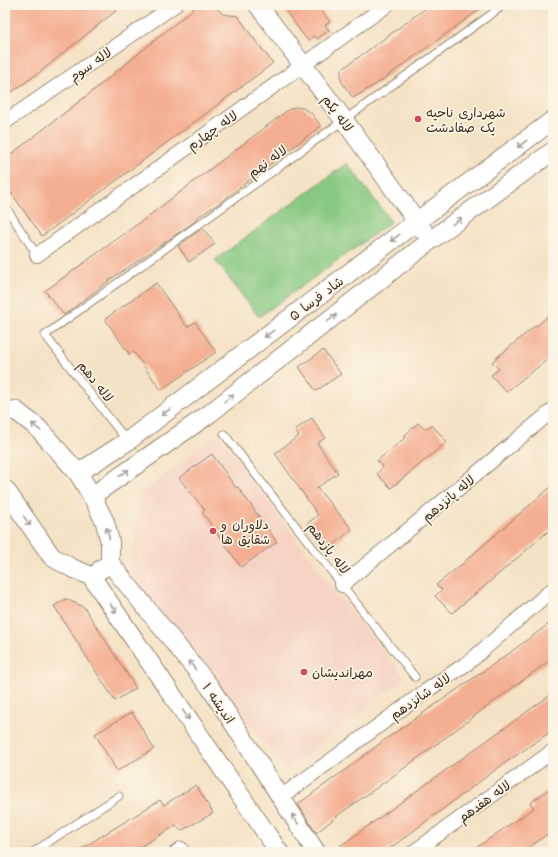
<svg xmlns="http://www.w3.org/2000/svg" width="558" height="857" font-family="'Architects Daughter','Playpen Sans Arabic',sans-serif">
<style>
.built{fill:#f5d2c3}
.green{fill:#87c982;stroke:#617a50}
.building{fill:#f4ae91}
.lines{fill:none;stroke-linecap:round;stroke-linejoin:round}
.service-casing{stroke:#988672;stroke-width:9}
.minor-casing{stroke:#988672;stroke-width:16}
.tertiary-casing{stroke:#988672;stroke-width:20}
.service{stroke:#fff;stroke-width:7}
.minor{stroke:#fff;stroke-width:14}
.tertiary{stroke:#fff;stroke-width:18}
.oneway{stroke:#a79f9a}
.poi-dot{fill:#d1495b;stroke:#fcf5e5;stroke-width:1.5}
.labels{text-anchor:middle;stroke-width:3.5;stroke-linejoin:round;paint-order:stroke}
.street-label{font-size:13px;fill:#3b2a1e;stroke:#fcf5e5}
.poi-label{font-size:13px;fill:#3b2a1e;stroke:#fcf5e5;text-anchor:start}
</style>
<rect width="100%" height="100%" fill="#fcf5e5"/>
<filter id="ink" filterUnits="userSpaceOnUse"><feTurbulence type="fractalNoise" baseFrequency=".025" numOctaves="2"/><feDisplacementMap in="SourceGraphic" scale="8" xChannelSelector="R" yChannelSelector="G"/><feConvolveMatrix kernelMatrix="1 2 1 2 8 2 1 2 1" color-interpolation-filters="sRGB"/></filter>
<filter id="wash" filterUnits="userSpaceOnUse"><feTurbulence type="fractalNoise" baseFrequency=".012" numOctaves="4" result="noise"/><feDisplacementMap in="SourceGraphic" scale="16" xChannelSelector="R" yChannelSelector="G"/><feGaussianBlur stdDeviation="0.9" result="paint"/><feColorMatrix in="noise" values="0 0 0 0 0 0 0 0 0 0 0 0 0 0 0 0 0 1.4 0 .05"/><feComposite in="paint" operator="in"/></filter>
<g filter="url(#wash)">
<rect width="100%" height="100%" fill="#f4e2c5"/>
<path class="built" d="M218 434 323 575 405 678 287 770 203 665 129 571 143 492Z"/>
<path class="green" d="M347 163 391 222 259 317 215 260Z"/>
<g id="blocks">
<g class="building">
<path d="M5 5H123L40 72 5 97Z"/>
<path d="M198 5H215L222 14 238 16 251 35 273 63 248 82 42 236 12 194H11L5 186V159L94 90Z"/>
<path d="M295 5H317L330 22 325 25 329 30 317 39 314 36 308 41 286 12Z"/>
<path d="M430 5H486L378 83 353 98 341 81V70Z"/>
<path d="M295 107 303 108 312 114 321 126 218 204 196 218 197 220 114 277 64 315 45 291 146 218 288 110Z"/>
<path d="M203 228 215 244 189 262 178 246Z"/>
<path d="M156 283 187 327 195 322 216 352 161 390 133 351 129 354 105 319Z"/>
<path d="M553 311V355L506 392 491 375 499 369 492 362 536 325 537 326Z"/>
<path d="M323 350 341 374 316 391 299 367Z"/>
<path d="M312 418 325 438 317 443 338 473 317 488 352 529 328 550 307 524 318 515 275 453 299 436 295 430Z"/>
<path d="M418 423 425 429 432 425 447 442 391 488 377 474 383 467 377 461 406 437 404 436Z"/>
<path d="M212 454 236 488 238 487 277 542 241 567 202 512 205 510 179 478Z"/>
<path d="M553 485V527L480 590 452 613 435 596 442 590 436 585 466 561H465Z"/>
<path d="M66 599 84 607 136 688 115 701 54 606Z"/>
<path d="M553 621V658L496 700 403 769 341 813 316 833 298 804 352 765 383 741 508 654Z"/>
<path d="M553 693V730L498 768 404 838 385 852H332Z"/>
<path d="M132 712 154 749 117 771 95 734Z"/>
<path d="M196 785 213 813 181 831 176 825 132 852H76L160 800 164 805Z"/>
<path d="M553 786V830L523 852H470L534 808 530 803Z"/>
</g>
</g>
</g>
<g filter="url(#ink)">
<use href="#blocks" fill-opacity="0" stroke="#988672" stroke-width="1"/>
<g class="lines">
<g class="service-casing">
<g id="service">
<path d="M551 5 553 7"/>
<path d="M5 206 37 255"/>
<path d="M224 434 342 585 415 677"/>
<path d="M127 441 45 335 504 5"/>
<path d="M33 852 119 796"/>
</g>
</g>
<g class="minor-casing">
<g id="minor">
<path d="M5 122 175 5"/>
<path d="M37 255 387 5"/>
<path d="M342 585 553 410"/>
<path d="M281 797 426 691 469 662 553 589"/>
<path d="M177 852 181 849"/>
<path d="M414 852 553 751"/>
</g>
</g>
<g class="tertiary-casing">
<g id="tertiary">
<path d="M258 5 344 120 423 230"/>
<path d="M5 412 15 410 38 428 78 473 92 496 105 522 110 542V563L100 570"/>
<path d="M78 473 128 441 416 222 553 120"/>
<path d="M5 489 52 557 72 568 91 576 279 852"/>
<path d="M92 496 209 414 431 240 553 151"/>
<path d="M110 563 210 687 316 852"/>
</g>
</g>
<use href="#service" class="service"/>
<use href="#minor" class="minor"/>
<use href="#tertiary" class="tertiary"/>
</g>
<defs><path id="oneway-shaft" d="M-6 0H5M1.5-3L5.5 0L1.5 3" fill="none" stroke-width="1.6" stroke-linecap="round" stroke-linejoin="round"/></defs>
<g class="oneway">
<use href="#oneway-shaft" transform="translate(522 144) rotate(143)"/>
<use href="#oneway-shaft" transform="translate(457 221) rotate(-36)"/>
<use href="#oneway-shaft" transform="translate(395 238) rotate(143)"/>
<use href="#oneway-shaft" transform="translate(332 318) rotate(-38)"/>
<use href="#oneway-shaft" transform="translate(269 334) rotate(143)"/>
<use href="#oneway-shaft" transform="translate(229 398) rotate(-38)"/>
<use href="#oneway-shaft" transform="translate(166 412) rotate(143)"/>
<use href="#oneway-shaft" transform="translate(36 427) rotate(-139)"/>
<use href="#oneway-shaft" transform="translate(124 473) rotate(-35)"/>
<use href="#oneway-shaft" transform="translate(27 521) rotate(55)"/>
<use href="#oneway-shaft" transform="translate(108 533) rotate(-104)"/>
<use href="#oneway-shaft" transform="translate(113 608) rotate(56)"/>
<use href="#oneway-shaft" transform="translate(192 665) rotate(-129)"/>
<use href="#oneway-shaft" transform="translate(186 715) rotate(56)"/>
<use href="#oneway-shaft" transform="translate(295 819) rotate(-123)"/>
</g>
</g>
<g class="poi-dot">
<circle cx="418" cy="119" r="4"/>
<circle cx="213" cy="531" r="4"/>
<circle cx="304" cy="672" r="4"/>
</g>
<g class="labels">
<g class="street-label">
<text transform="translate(90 64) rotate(-35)" y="5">لاله سوم</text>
<text transform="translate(338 113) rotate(54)" y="5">لاله یکم</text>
<text transform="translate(212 130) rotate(-35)" y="5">لاله چهارم</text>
<text transform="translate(267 161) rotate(-36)" y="5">لاله نهم</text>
<text transform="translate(316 298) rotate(-37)" y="5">شاد فرسا ۵</text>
<text transform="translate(96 381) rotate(52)" y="5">لاله دهم</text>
<text transform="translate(448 498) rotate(-40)" y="5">لاله پانزدهم</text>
<text transform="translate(329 548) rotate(53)" y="5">لاله یازدهم</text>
<text transform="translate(420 696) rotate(-35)" y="5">لاله شانزدهم</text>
<text transform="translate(219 703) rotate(56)" y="5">اندیشه ۱</text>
<text transform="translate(484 801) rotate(-36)" y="5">لاله هفدهم</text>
</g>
<g class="poi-label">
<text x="426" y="117">شهرداری ناحیه<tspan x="426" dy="15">یک صفادشت</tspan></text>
<text x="221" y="529">دلاوران و<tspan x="221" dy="15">شقایق ها</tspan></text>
<text x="312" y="677">مهراندیشان</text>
</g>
</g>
<rect width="558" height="857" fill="none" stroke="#fcf5e5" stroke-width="20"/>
</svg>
